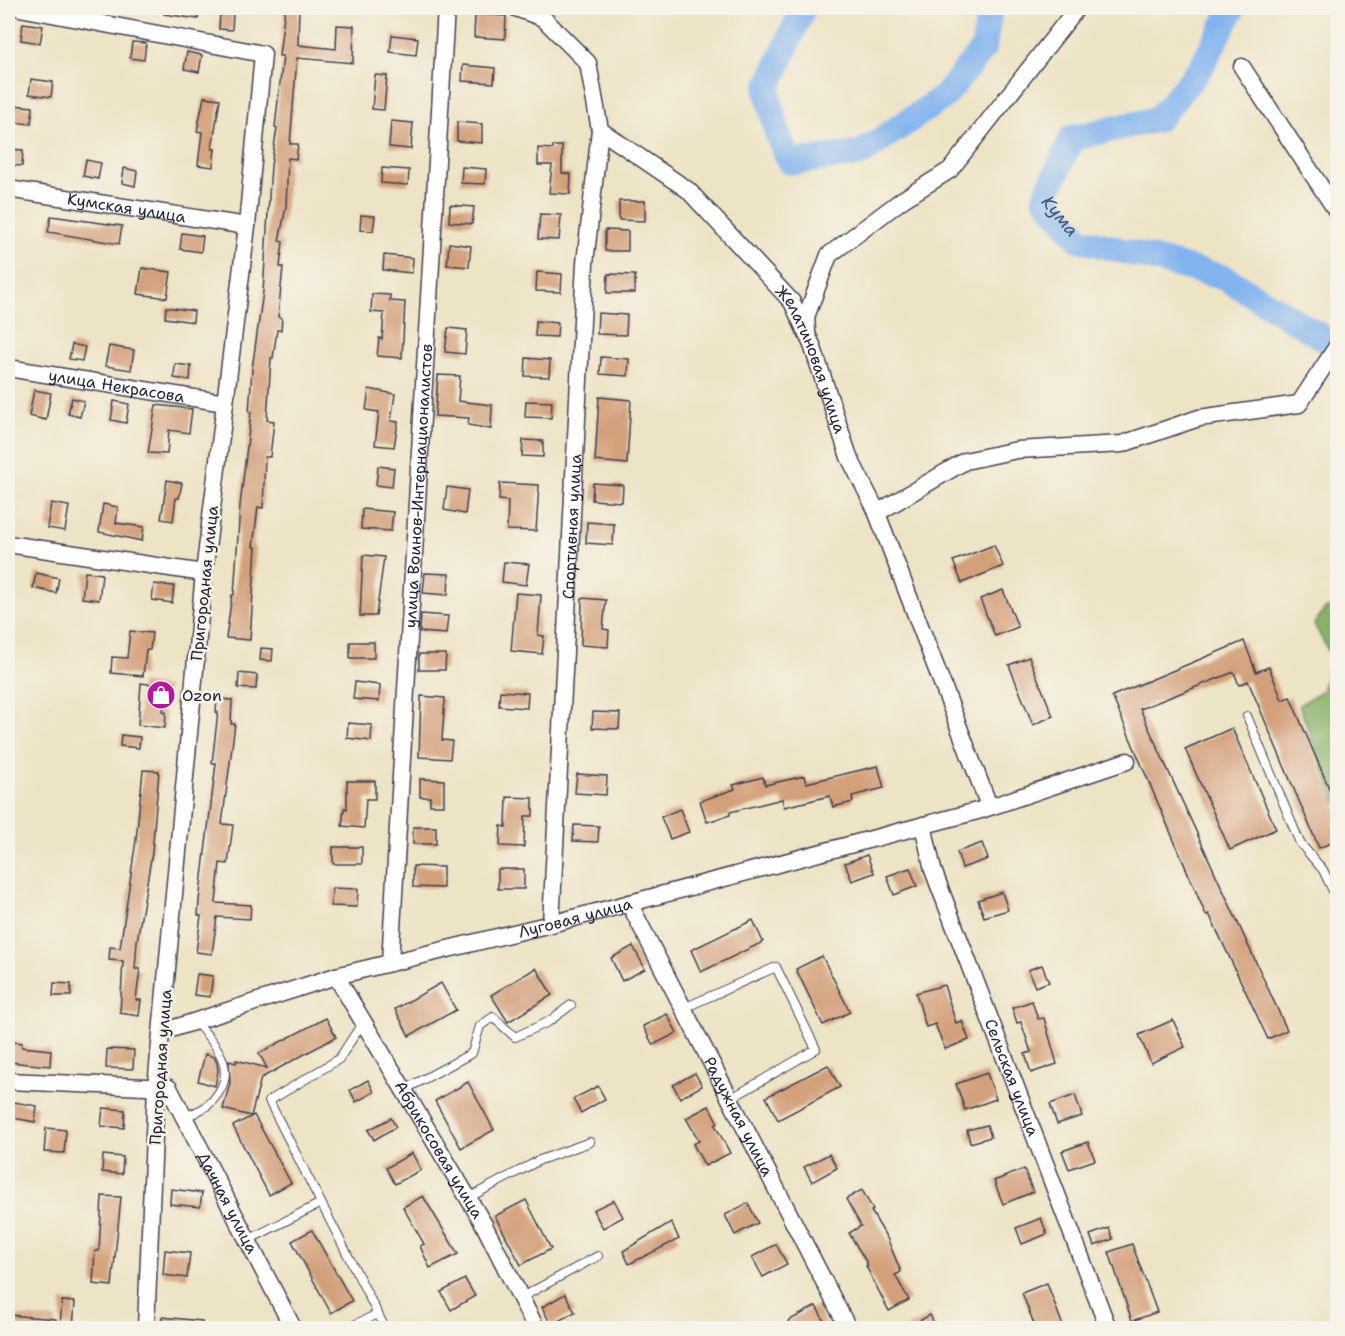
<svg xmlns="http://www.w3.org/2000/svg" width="1345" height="1336" font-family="'Shantell Sans',sans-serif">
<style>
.forest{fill:#89b269;stroke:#566a52;stroke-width:1.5}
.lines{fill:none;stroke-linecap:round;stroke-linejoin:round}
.river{stroke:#82b3ee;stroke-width:26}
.building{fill:#d3a07b}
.service-casing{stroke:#403f50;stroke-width:10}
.minor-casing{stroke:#403f50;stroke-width:19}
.service{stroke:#fff;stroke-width:8}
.minor{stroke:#fff;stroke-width:16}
.labels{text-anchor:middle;stroke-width:5;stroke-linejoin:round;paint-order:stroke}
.street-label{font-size:16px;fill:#22223b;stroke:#f7f3e8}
.poi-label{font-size:16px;fill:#22223b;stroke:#f7f3e8;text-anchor:start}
.water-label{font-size:18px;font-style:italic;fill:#44557a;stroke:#f7f3e8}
</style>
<rect width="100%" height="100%" fill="#f7f3e8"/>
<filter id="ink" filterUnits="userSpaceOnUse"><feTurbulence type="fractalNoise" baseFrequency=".0167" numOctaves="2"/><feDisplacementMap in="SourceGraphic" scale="12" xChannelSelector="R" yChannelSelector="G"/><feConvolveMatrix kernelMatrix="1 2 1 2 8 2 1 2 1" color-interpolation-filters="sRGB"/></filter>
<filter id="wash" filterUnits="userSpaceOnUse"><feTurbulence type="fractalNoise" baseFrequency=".008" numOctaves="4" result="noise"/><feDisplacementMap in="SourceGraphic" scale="24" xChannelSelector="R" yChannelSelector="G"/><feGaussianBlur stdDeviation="1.35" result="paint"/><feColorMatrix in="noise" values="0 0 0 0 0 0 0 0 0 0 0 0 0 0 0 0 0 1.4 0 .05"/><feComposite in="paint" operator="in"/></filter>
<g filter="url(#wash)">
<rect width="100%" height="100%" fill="#ede3c5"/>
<path class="forest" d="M1337 606H1338L1337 804 1299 705 1322 691 1331 656 1314 624 1325 609Z"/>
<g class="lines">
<g class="river">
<path d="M803 8 767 90 778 136 790 162 860 154 945 96 984 47 990 8"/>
<path id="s1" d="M1233 8 1200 69 1158 119 1072 138 1045 198 1079 239 1225 278 1338 347"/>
</g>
</g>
<g id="blocks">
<g class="building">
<path d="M164 8H199L198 19 164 14Z"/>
<path d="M285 8H299L298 45 336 49 337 25 354 26 353 63 297 58 290 144H298L296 159 288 158 286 207 279 241 283 242 280 267H283L278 317 282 318 281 330H277L273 358H271L267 420 274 421 270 457H265L263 508 258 507 253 547H256L250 640 226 638 232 595H234L240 506 251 412H249L252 369 263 292 271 166 277 128 275 127 283 56H279Z"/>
<path d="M220 12 233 13 232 30 219 29Z"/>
<path d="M475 14 506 16 505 39 474 37Z"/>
<path d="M23 23 43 26 40 43 21 40Z"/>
<path d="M392 35 418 38 416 55 390 52Z"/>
<path d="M132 42 146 43 144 60 130 58Z"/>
<path d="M187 52 202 55 199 72 184 69Z"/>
<path d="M463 65 495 68 494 83 462 81Z"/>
<path d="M375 75 387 76 384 110 372 109Z"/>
<path d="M31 79 53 82 51 97 29 94Z"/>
<path d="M204 97 220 99 212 149H215L213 167 198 165 202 132 197 131Z"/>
<path d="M12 105 33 107 31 124 11 122Z"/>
<path d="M391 121 413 123 411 149 389 147Z"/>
<path d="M457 122 482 124V143L457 141Z"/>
<path d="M553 146H562V173L571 174 570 194 549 193 552 165H538V148L553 149Z"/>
<path d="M8 149 23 150 22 166 8 165Z"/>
<path d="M86 160 101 163 98 179 83 176Z"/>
<path d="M462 167 486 169 485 184 461 183Z"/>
<path d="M124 168 137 171 135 186 122 183Z"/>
<path d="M382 168 409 170 408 185 381 183Z"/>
<path d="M619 201H645V221L619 220Z"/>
<path d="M450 205 474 207 472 224 449 222Z"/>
<path d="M540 214 561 215 559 240 538 239Z"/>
<path d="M361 215 375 216 373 231 360 230Z"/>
<path d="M51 216 122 226 119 244 48 232Z"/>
<path d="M605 230 628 231V251H605Z"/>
<path d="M182 233 203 236 201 252 180 249Z"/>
<path d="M449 243 471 246 469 267 447 265Z"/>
<path d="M384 255 413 258 412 273 383 270Z"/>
<path d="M142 268 171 272 167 298 138 294Z"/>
<path d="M537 272 562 274 561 292 536 291Z"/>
<path d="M608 274 635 275V293H607Z"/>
<path d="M372 294 390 295V301L405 302 402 358 377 356 379 338 382 339 384 313 371 312Z"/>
<path d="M166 307 194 311 193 322 165 318Z"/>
<path d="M598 313 627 315 626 335 597 334Z"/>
<path d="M536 321 558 323 557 337 535 336Z"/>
<path d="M448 328 467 330 465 354 445 352Z"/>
<path d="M72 344 85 347 82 361 69 359Z"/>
<path d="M109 346 134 350 131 370 105 366Z"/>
<path d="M601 357 629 359 628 376 600 374Z"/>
<path d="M526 358 550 360 549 377 525 376Z"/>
<path d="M175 364 191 366 190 380 174 378Z"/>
<path d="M438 375 460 376 458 401 492 405 491 429 468 425 469 418 435 416Z"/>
<path d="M369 389 395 394 391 421 398 422 394 447 375 445 379 412 366 410Z"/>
<path d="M34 390 51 393 46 420 29 416Z"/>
<path d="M599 397 631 400 627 464 595 461Z"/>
<path d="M72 398 84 401 80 417 68 414Z"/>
<path d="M114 401 129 404 126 423 111 420Z"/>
<path d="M526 401 552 402 551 418 525 417Z"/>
<path d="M156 405 192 409 189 433 169 430 167 454 148 453Z"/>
<path d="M523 440 543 441V457L522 456Z"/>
<path d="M378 466 394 468 392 487 376 485Z"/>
<path d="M167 480 182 483 179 498H176L173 521 161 519Z"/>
<path d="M500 483 539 485 536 531 507 530 508 501 499 500Z"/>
<path d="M593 483 623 485 622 502 592 500Z"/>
<path d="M447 487 468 490 465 514 444 510Z"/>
<path d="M51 503 69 506 65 531 47 528Z"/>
<path d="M103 504 118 507 116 523 144 527 142 541 99 532Z"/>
<path d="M362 509 393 512 391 531 361 529Z"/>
<path d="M587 522 614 524 613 545 586 543Z"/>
<path d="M994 545 1003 566 962 583 953 561Z"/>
<path d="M363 555 384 557 376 616H360Z"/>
<path d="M504 562 529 564 526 585 502 582Z"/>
<path d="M85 572 102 574 99 600 82 598Z"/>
<path d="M36 573 59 578 56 593 33 588Z"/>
<path d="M425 573 449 574 448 595 423 593Z"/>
<path d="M154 584 174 586 172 603 152 600Z"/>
<path d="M1003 590 1018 627 995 636 980 599Z"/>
<path d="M516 593 541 595 538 635 544 636 542 654 511 651Z"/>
<path d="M582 598 606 600 603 629 609 630 608 647 581 645Z"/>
<path d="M421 614 448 616 446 634 420 632Z"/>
<path d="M130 631 152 633 150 650H146L143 676 111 673 112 657 127 658Z"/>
<path d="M1244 641 1256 672 1269 667 1282 700 1290 697 1338 809V840L1319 848 1248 681 1239 685 1234 672 1140 709 1287 1030 1268 1039 1209 914 1206 915 1112 696Z"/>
<rect x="350" y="642" width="24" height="16"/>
<path d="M261 648 273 649 272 661 260 660Z"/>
<path d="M419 654H446L445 670H419Z"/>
<path d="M1029 657 1053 716 1033 725 1009 665Z"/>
<path d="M239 673 257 675 256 689 238 688Z"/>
<path d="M355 682 380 685 379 701 353 699Z"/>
<path d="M141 683 167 687 163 712H166L165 728 138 725Z"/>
<path d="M500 691 528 693 527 708 499 706Z"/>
<path d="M421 696 445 698 442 740 452 741 450 759 419 757Z"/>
<path d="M217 699 232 700 231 724H235L222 824 233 825 228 864 220 863 216 903 251 905 250 919 217 917 212 954 196 952 201 916 198 915 199 901 216 763H212L218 712H216Z"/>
<path d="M593 712 620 713 619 729 592 728Z"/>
<path d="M348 723 372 725 371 741 347 738Z"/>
<path d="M1232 728 1276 829 1230 850 1185 749Z"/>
<path d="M121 735 140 737 139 748 120 746Z"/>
<path d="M878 766 884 788 852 796 853 802 833 807 830 796 784 807 782 799 730 812V815L707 822 700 801 735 789 733 785 763 777 765 785 804 776 806 783Z"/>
<path d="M143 770 159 771 152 853 137 941 135 969H140L136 1000H141L139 1016 120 1013 123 961 109 960 110 947 120 948 136 840Z"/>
<path d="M577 774 607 776 606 795 575 793Z"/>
<path d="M420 779 444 780V805H430V797H420Z"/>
<path d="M347 781H375V799H366L364 828 342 826 344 808 347 809Z"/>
<path d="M507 797 533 798V816H525L524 847 500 846 501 826 506 827Z"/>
<path d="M680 809 689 832 670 839 661 817Z"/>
<path d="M574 825 599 826 598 842 573 841Z"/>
<rect x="413" y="827" width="23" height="17"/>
<path d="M982 843 988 859 962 868 957 852Z"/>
<rect x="333" y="847" width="29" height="17"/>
<path d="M867 855 874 873 852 881 845 863Z"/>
<path d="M413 866 443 867V888L413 887Z"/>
<path d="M910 868 917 886 894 895 887 876Z"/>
<rect x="498" y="869" width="26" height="20"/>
<path d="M332 888 358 889 357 907 331 906Z"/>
<path d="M1002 892 1008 910 984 917 978 900Z"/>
<path d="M753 920 763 942 701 972 691 950Z"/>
<path d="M633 946 645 969 622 981 611 958Z"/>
<path d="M822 956 850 1012 823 1025 796 969Z"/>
<path d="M1042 965 1049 982 1035 987 1028 970Z"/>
<path d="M536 968 552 995 508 1022 491 995Z"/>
<path d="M197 974 213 976 210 997 194 995Z"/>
<path d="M54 983 71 984V996H53Z"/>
<path d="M441 983 456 1010 409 1036 395 1009Z"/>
<path d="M944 985 956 1023 962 1021 969 1040 945 1049 935 1024 926 1027 916 993Z"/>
<path d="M1032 1001 1038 1019 1044 1018 1057 1064 1031 1073 1025 1054 1031 1052 1021 1022 1017 1023 1012 1008Z"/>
<path d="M667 1014 677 1033 653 1045 643 1026Z"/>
<path d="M326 1018 336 1037 261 1078 251 1116 223 1109 230 1083 229 1061 236 1063V1060L267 1068 259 1053Z"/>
<path d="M1173 1020 1185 1047 1151 1063 1139 1035Z"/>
<path d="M8 1041 22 1043V1047L51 1050 50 1066 8 1062Z"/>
<path d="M107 1049 134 1050 133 1069 106 1068Z"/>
<path d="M205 1054 214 1057 217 1063 218 1071 215 1086 198 1081Z"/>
<path d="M828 1065 840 1087 778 1120 766 1097Z"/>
<path d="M695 1073 702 1086 680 1098 673 1085Z"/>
<path d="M987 1073 996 1099 965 1110 956 1084Z"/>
<path d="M368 1080 374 1092 356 1102 350 1090Z"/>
<path d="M468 1082 494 1130 461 1148 435 1101Z"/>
<path d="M598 1086 605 1099 581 1113 573 1099Z"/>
<path d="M1075 1095 1082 1116 1057 1124 1050 1104Z"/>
<path d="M8 1101 37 1106 35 1122 8 1117Z"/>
<path d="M709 1106 718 1123 715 1125 730 1153 705 1166 693 1144 699 1141 686 1118Z"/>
<path d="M103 1108 125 1110 124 1128 101 1126Z"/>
<path d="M254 1115 291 1183 269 1195 233 1126Z"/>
<path d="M391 1118 396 1127 374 1140 368 1130Z"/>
<path d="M987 1125 991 1137 970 1143 967 1130Z"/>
<path d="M46 1128 66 1130 64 1153 44 1152Z"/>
<path d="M1088 1142 1095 1160 1069 1169 1062 1151Z"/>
<path d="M412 1153 421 1170 395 1184 386 1168Z"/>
<path d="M829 1154 837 1168 812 1182 804 1167Z"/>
<path d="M103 1155 123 1157 122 1174 102 1172Z"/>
<path d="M1024 1169 1033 1192 1003 1204 994 1181Z"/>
<path d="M171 1189 202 1193 200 1207 170 1204Z"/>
<path d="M862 1190 873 1210 871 1211 887 1238 901 1272 895 1275 909 1300 889 1311 866 1266 868 1265 849 1233 861 1226 846 1199Z"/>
<path d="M102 1196 121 1197 112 1286 93 1284 95 1251H99Z"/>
<path d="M423 1196 458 1254 430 1268 420 1246 424 1244 403 1207Z"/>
<path d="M526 1200 551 1249 521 1265 495 1216Z"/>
<path d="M614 1200 623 1217 603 1228 593 1210Z"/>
<path d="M748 1203 758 1223 735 1235 725 1215Z"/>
<path d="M1041 1218 1047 1234 1022 1244 1016 1228Z"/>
<path d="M671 1222 679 1239 629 1264 623 1251Z"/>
<path d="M1109 1228 1113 1239 1094 1246 1090 1235Z"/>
<path d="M312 1230 352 1301 331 1313 292 1241Z"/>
<path d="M776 1244 787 1264 763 1277 752 1257Z"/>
<path d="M1132 1244 1157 1312 1132 1321 1109 1252Z"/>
<path d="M165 1250 190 1253 187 1278 163 1275Z"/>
<path d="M465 1279 475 1296 451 1310 441 1292Z"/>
<path d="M1047 1283 1064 1329H1036L1022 1293Z"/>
<path d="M565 1294 575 1312 551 1325 542 1307Z"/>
<path d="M62 1301 75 1302 73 1327 60 1326Z"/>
<path d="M816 1306 826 1324 818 1329H792L788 1321Z"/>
<path d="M8 1315 56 1319V1329H8Z"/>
<path d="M930 1315 937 1329H904Z"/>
<path d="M162 1317 202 1321V1329H161Z"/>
</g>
</g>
</g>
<g filter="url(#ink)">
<use href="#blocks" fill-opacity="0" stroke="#403f50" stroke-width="1.5"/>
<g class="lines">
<g class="service-casing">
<g id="service">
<path d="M1247 716 1300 843 1323 870 1338 901"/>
<path d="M684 1008 776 967 816 1049 730 1099"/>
<path d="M363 1022 339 1059 269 1101 385 1328"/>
<path d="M404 1090 472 1053 480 1026 493 1017 515 1037 548 1022 571 1005"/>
<path d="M185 1118C192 1113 203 1110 209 1104 241 1074 219 1046 194 1021"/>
<path d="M468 1198 540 1160 590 1142"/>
<path d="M248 1240 321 1203"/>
<path d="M520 1298 598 1256"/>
<path d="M347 1328 378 1314"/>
</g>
</g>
<g class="minor-casing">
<g id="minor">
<path d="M20 8 263 54 247 226 204 573 156 1087 146 1328"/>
<path id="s2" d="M516 8 543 18 588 63 600 130 688 190 792 302 812 345 849 457 875 508 989 806"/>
<path d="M1242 67 1338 213"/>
<path id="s3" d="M8 189 247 226"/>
<path d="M807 331 806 317 829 255 902 200 950 170 1077 8"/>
<path id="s4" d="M8 368 225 403"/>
<path d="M877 513 965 461 1017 450 1122 444 1199 418 1299 404 1338 345"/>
<path d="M8 544 204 573"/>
<path id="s5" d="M923 825 933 870 1108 1328"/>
<path id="s6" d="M629 903 848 1328"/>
<path id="s7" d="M551 924 585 263 600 130"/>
<path id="s8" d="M390 963 446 8"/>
<path id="s9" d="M336 976 483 1223 536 1328"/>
<path id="s10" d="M162 1032 336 976 551 924 981 810 1127 761"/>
<path id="s11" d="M8 1081 169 1088 293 1328"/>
</g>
</g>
<use href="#service" class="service"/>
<use href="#minor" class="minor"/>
</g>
</g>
<defs>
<g id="shop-disc" transform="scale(1.5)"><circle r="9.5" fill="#b5179e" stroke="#f7f3e8"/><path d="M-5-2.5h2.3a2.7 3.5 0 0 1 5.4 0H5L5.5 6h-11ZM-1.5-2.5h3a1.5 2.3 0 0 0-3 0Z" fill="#fff"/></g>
</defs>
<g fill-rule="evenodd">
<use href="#shop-disc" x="161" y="695"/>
</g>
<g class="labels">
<g class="street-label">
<text dy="6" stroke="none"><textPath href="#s3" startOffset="120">Кумская улица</textPath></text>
<text dy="6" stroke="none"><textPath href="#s2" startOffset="480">Желатиновая улица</textPath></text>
<text dy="6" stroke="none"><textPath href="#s4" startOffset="110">улица Некрасова</textPath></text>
<text dy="6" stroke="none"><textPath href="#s8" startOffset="478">улица Воинов-Интернационалистов</textPath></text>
<text dy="6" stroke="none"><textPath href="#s7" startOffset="398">Спортивная улица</textPath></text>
<text transform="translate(204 583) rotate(-84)" y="6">Пригородная улица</text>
<text dy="6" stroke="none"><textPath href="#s10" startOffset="429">Луговая улица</textPath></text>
<text transform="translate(160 1067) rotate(-86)" y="6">Пригородная улица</text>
<text dy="6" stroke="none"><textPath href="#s5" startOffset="268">Сельская улица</textPath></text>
<text dy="6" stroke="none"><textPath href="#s6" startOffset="240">Радужная улица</textPath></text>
<text dy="6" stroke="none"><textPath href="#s9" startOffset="202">Абрикосовая улица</textPath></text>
<text dy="6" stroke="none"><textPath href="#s11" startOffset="290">Дачная улица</textPath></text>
</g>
<g class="poi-label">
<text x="182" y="701">Ozon</text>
</g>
<g class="water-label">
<text dy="6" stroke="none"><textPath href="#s1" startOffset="312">Кума</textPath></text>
</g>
</g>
<rect width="1345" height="1336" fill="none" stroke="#f7f3e8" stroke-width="30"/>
</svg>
